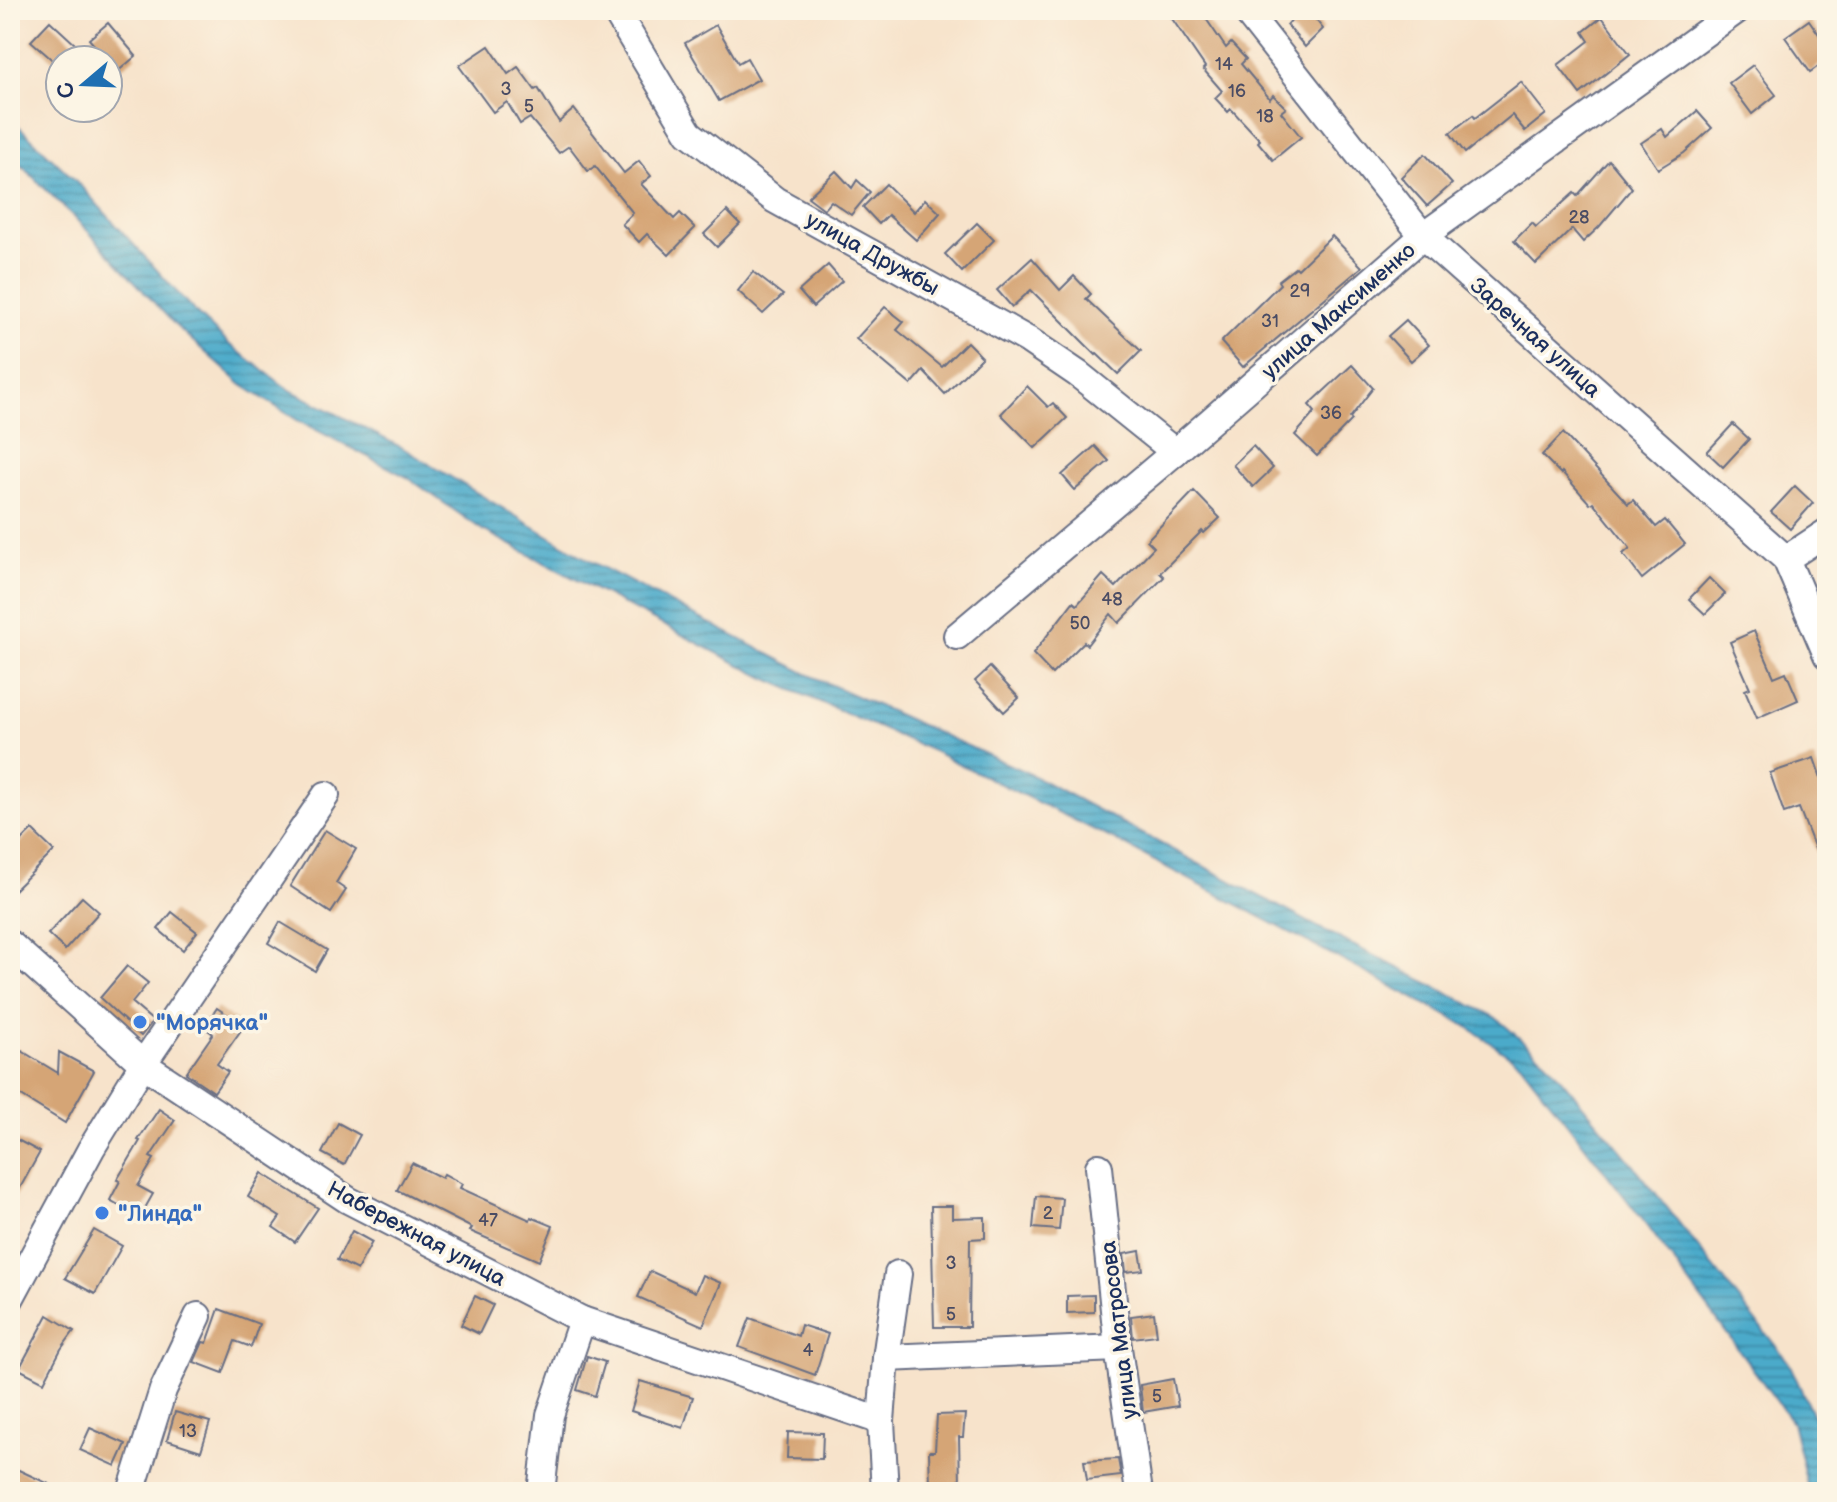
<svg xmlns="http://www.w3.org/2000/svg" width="1837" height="1502" font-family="'Balsamiq Sans',sans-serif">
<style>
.water{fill:url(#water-rules);stroke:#336c94;stroke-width:2}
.building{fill:#d5a576}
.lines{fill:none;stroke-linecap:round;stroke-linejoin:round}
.minor-casing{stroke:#686e84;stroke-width:30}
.minor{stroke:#fff;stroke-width:26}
.shop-dot{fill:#3f7fe0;stroke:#fcf5e5;stroke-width:3}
.labels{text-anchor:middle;stroke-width:7;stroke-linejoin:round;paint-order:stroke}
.number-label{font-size:18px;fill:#4a4c64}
.street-label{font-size:22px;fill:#1b2f5e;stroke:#fcf5e5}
.shop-label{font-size:22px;font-weight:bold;fill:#366cbe;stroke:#fcf5e5;text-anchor:start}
</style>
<defs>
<pattern id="water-rules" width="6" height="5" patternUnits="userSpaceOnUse" patternTransform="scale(2)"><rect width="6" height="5" fill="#4baaca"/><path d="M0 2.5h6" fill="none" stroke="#3e8ba7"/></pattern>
</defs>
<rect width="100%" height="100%" fill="#fcf5e5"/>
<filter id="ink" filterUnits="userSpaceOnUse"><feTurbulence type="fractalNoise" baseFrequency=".0125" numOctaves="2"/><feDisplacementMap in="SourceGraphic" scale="16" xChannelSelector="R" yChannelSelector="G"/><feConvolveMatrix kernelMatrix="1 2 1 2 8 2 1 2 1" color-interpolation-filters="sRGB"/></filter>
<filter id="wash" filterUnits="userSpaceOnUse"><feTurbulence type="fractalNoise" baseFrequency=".006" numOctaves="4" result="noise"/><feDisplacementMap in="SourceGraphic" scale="32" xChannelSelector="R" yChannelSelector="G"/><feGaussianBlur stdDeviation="1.8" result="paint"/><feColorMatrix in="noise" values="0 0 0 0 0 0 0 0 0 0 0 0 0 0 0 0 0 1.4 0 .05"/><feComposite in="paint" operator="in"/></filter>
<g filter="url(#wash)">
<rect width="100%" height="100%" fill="#f7e3cb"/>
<path class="water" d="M10 118 77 182 195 312 230 345 288 389 401 447 592 562 807 674 1030 774 1327 932 1495 1017 1547 1062 1639 1172 1789 1363 1827 1446V1492H1809L1792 1422 1649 1228 1520 1063 1465 1025 1115 840 935 752 765 678 600 592 481 529 407 477 297 420 242 385 176 326 86 229 10 154Z"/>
<g id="blocks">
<g class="building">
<path d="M1166 10H1200L1226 48 1231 43 1246 59 1241 64 1270 99 1273 95 1286 108 1281 112 1301 137 1273 160 1258 142 1260 140 1231 109 1228 112 1215 98 1222 91 1203 69 1205 67Z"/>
<path d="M1300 10H1308L1323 29 1305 47 1287 25Z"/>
<path d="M1602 17 1630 54 1580 94 1558 65 1589 41 1583 32Z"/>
<path d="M1809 20 1827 46V60L1810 72 1785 37Z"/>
<path d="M50 21 75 44 57 64 31 41Z"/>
<path d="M108 23 136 56 117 72 89 39Z"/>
<path d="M716 25 738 63 747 58 759 79 719 101 685 43Z"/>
<path d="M489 46 508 74 518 67 535 90 538 88 559 122 574 109 624 173 639 161 651 176 641 184 674 219 680 213 695 228 669 255 647 234 639 242 622 224 633 213 595 166 588 171 569 146 559 153 530 118 520 124 507 102 493 112 459 66Z"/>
<path d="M1753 65 1776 95 1752 114 1729 83Z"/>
<path d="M1521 82 1546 114 1525 131 1512 115 1465 153 1450 133 1473 115 1475 118Z"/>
<path d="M1697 111 1712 128 1684 153 1658 169 1641 143 1662 129 1667 137Z"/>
<path d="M1425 154 1452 184 1427 206 1401 177Z"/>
<path d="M1609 160 1632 188 1599 227 1583 242 1572 229 1536 264 1514 241 1532 223 1536 227 1574 193 1577 196Z"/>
<path d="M836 171 852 188 857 180 870 192 851 215 831 201 824 209 808 197Z"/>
<path d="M886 184 914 212 925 199 940 213 916 240 888 215 879 224 863 207Z"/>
<path d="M727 211 740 224 717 247 704 234Z"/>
<path d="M977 223 994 240 962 272 945 254Z"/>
<path d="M1332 236 1362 267 1243 367 1221 342 1280 284 1278 281 1296 267 1298 269Z"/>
<path d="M1032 258 1060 290 1074 276 1091 294 1086 299 1141 351 1118 374 1097 354 1096 355 1031 290 1012 307 997 290Z"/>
<path d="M828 265 842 281 813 307 799 291Z"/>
<path d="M753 272 783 295 763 314 738 291Z"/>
<path d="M885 307 904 322 897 330 942 367 967 342 982 357 945 394 923 371 911 385 856 339Z"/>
<path d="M1406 320 1429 345 1411 361 1388 336Z"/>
<path d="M1352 365 1373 388 1350 418 1352 420 1317 456 1295 435 1315 412 1309 405Z"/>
<path d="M1027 386 1048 407 1053 403 1067 418 1035 448 1001 414Z"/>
<path d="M1733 424 1749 439 1723 467 1707 452Z"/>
<path d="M1563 433 1628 504 1633 500 1656 527 1665 520 1685 544 1642 579 1623 554 1630 548 1593 502 1590 504 1562 472 1561 474 1542 455Z"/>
<path d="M1095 446 1109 461 1075 490 1062 475Z"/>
<path d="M1253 446 1273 468 1253 487 1233 465Z"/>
<path d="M1795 486 1813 503 1790 529 1771 512Z"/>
<path d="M1194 491 1220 518 1204 533 1202 531 1160 573 1164 577 1119 623 1111 614 1087 645 1084 642 1052 674 1033 654 1073 602 1077 605 1103 575 1116 587 1154 547 1147 540Z"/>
<path d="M1709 578 1725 594 1705 614 1689 599Z"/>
<path d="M1754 631 1774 677 1786 672 1798 700 1757 718 1745 690 1750 688 1730 642Z"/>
<path d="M990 667 1019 698 1004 712 975 681Z"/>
<path d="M1814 758 1827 795 1826 877 1799 808 1784 813 1770 773Z"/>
<path d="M32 830 54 851 10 894V852Z"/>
<path d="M325 830 356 849 336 883 346 890 331 913 290 886Z"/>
<path d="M82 897 99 912 65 950 48 934Z"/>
<path d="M172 912 197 932 183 950 158 929Z"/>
<path d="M280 922 327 950 315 971 268 943Z"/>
<path d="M127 966 148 983 132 1003 153 1021 141 1036 100 998Z"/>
<path d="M217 1008 244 1026 217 1064 228 1072 214 1092 186 1073 213 1034 204 1027Z"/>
<path d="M17 1048 58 1073 59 1052 94 1071 65 1123 10 1089V1060Z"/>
<path d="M159 1109 175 1120 150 1157 154 1159 138 1186 153 1194 140 1217 110 1200 120 1181 117 1180 140 1141 138 1140Z"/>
<path d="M338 1123 360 1135 344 1165 322 1153Z"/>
<path d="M10 1136 40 1152 10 1206Z"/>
<path d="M412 1163 442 1178 444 1174 462 1184 460 1188 530 1220 531 1217 553 1226 539 1261 470 1231 472 1228 397 1190Z"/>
<path d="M262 1173 318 1208 295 1242 273 1227 280 1217 248 1197Z"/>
<path d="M1036 1196 1062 1198 1059 1230 1033 1228Z"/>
<path d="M931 1206H952V1218L985 1217V1238L970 1239 969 1327H934Z"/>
<path d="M94 1230 122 1246 95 1294 65 1278Z"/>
<path d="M352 1231 372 1242 357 1270 337 1260Z"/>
<path d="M1140 1251 1143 1270 1126 1272 1124 1254Z"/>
<path d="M650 1271 695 1292 702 1275 721 1283 703 1326 638 1297Z"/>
<path d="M1094 1295V1312L1067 1313V1296Z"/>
<path d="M475 1296 493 1305 479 1334 461 1325Z"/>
<path d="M219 1309 259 1324 251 1347 235 1341 223 1373 194 1362 203 1342 207 1343Z"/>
<path d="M1154 1313 1157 1335 1133 1338 1131 1316Z"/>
<path d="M48 1315 74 1331 61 1349 44 1382 19 1369Z"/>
<path d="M750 1318 798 1336 801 1325 828 1334 815 1375 739 1347Z"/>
<path d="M587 1356 605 1362 595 1396 577 1390Z"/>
<path d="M1173 1379 1178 1406 1143 1412 1140 1385Z"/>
<path d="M640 1381 693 1397 683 1428 631 1411Z"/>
<path d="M175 1412 210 1422 201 1451 167 1440Z"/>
<path d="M965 1414 963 1437H959L960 1484 930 1485 929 1451H935L937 1415Z"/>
<path d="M90 1428 126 1444 116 1466 80 1450Z"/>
<path d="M788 1432 823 1433 822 1459 787 1458Z"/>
<path d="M1118 1459 1121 1476 1087 1480 1084 1461Z"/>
<path d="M10 1466 66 1492H10Z"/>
</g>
</g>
</g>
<g filter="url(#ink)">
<use href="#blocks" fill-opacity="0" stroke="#686e84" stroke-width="2"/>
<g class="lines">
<g class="minor-casing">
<g id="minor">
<path d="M615 10 689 133 775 200 1028 340 1078 374 1175 452"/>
<path d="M1245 10 1423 236 1786 559 1827 655"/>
<path d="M1786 559 1827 532"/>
<path d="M957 636 1175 452 1423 236 1737 10"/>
<path d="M10 944 143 1064 348 1200 582 1320 881 1421"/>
<path d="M1099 1167 1118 1348 1139 1492"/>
<path d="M10 1299 91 1149 143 1064 326 795"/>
<path d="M886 1358 1118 1348"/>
<path d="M131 1492 163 1390 198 1316"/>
<path d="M541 1492 550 1415 582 1320"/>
<path d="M885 1492 881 1421 886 1358 898 1274"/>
</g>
</g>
<use href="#minor" class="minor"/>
</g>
</g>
<g class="shop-dot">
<circle cx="140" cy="1022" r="8"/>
<circle cx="102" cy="1213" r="8"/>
</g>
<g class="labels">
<g class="number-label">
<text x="1224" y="70">14</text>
<text x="506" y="95">3</text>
<text x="1237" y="97">16</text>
<text x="529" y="112">5</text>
<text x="1265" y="122">18</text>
<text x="1579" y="223">28</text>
<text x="1300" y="297">29</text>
<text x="1270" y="327">31</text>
<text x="1331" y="419">36</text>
<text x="1112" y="605">48</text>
<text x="1080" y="629">50</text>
<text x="1048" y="1219">2</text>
<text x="488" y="1226">47</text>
<text x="951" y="1269">3</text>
<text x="951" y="1320">5</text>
<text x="808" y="1356">4</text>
<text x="1157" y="1402">5</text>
<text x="188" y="1437">13</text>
</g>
<g class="street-label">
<text transform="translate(873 253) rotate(29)" y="8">улица Дружбы</text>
<text transform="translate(1338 310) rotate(-41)" y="8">улица Максименко</text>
<text transform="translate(1536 337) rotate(42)" y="8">Заречная улица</text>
<text transform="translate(417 1233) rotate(28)" y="8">Набережная улица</text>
<text transform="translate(1118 1330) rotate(-97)" y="8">улица Матросова</text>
</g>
<g class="shop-label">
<text x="156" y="1030">"Морячка"</text>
<text x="118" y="1221">"Линда"</text>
</g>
</g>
<rect width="1837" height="1502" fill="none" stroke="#fcf5e5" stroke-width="40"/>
<g transform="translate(84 84) rotate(251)"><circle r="38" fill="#fcf5e5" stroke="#a2a6af" stroke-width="2"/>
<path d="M0-6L14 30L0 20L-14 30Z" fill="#1f6fb2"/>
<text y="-12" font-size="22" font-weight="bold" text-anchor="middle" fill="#1b2f5e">С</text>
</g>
</svg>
